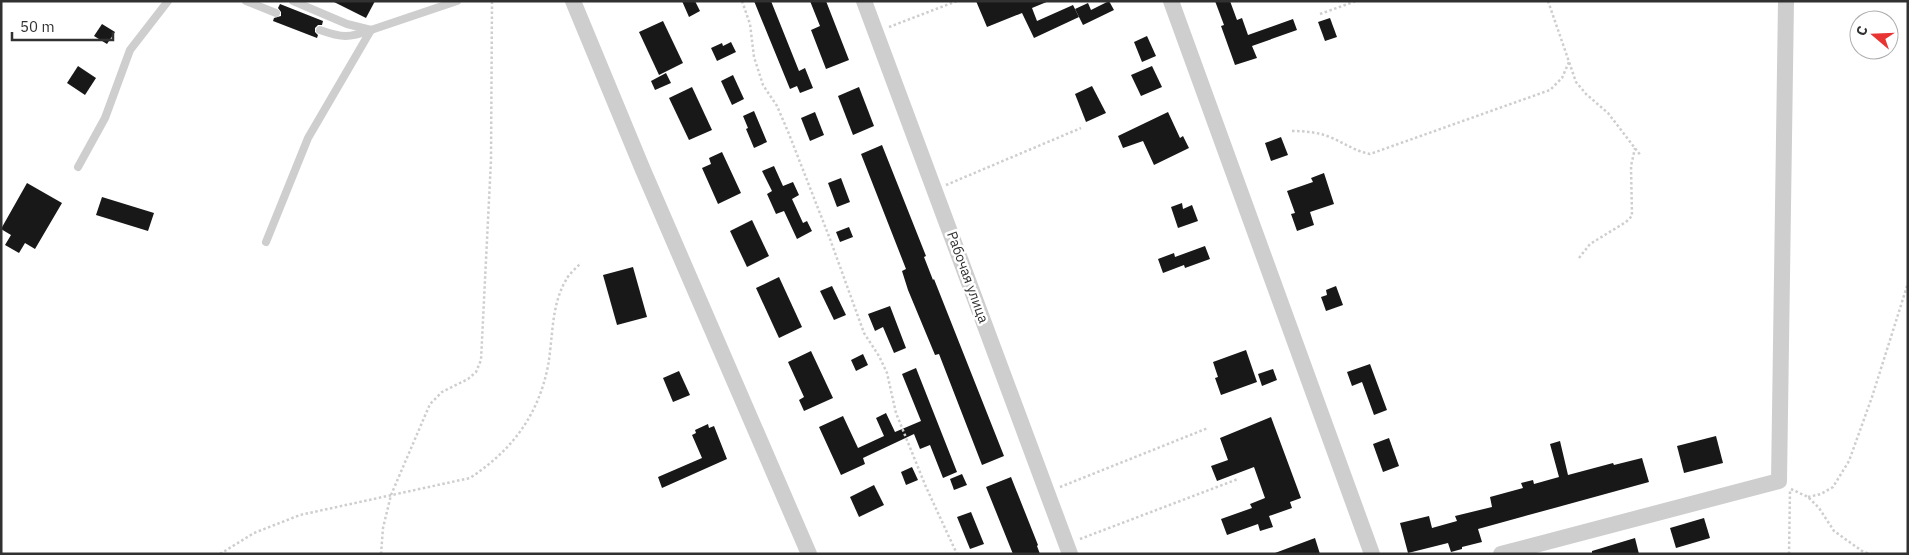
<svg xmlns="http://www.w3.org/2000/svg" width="1909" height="555" font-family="'IBM Plex Sans',sans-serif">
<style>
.building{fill:#181818}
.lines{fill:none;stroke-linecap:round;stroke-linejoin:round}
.path{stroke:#cecece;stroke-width:2.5;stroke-dasharray:2.5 2.5;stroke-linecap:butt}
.service{stroke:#cecece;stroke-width:8}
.minor{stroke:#cecece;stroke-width:16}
.labels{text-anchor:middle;stroke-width:5;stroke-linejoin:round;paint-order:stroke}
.street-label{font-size:14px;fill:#313131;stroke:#fff}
</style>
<rect width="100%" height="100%" fill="#fff"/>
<g class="building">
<path d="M332 1H375L366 18Z"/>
<path d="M682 1H695L700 11 689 17Z"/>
<path d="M754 1H771L799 71 805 68 813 88 800 93 797 86 790 89Z"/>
<path d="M810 1H826L849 60 826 69 811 30 820 26Z"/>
<path d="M976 1H1049L1032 8 1037 21 1073 5 1079 17 1034 38 1022 13 987 27Z"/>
<path d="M1109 1 1114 10 1083 25 1075 9 1088 3 1091 10Z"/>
<path d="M1215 1H1230L1237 20 1242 18 1248 35 1293 19 1297 30 1252 46 1257 58 1235 65 1221 26 1224 25Z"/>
<path d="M280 4 323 21 322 25H318L315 28V32L318 35 317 38 273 21 274 18 281 16V12L278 8Z"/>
<path d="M1330 18 1337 37 1325 41 1318 22Z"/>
<path d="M663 21 683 63 659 75 639 32Z"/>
<path d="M102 24 115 32 107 44 94 36Z"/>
<path d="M1147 36 1156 56 1142 62 1134 42Z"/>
<path d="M731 42 736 52 717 61 711 48 722 43 723 46Z"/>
<path d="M78 66 96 78 85 95 67 83Z"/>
<path d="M1152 66 1162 87 1141 96 1131 75Z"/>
<path d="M666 73 671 83 655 90 651 81Z"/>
<path d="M733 75 744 99 732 105 721 81Z"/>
<path d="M1092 86 1106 113 1086 122 1075 94Z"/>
<path d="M692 87 712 130 689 140 669 98Z"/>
<path d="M859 87 874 126 853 135 838 96Z"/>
<path d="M754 111 767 142 754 148 746 129 748 128 743 116Z"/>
<path d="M815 112 824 135 810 141 801 118Z"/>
<path d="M1168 112 1180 138 1183 136 1189 148 1154 165 1143 141 1123 148 1118 136Z"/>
<path d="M1281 137 1288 155 1271 161 1265 143Z"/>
<path d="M882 145 926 256 924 257 933 280 934 279 1004 456 982 465 939 354 935 355 908 290 902 271 906 269 861 154Z"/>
<path d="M722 152 741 193 718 204 702 168 711 164 709 158Z"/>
<path d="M774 166 783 186 793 182 799 195 792 199 803 223 807 221 812 231 797 239 784 211 776 214 767 194 772 191 762 171Z"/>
<path d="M1324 173 1334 204 1310 212 1314 225 1297 231 1291 214 1295 213 1287 191 1313 182 1311 178Z"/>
<path d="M841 178 850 202 837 207 828 183Z"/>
<path d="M27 183 62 203 35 249 25 243 19 253 5 245 11 235 1 229Z"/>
<path d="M102 197 154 213 148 231 96 215Z"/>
<path d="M1182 203 1183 209 1192 205 1198 221 1178 228 1171 207Z"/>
<path d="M752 220 769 256 747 267 730 231Z"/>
<path d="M849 227 853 237 840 242 836 232Z"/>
<path d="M1205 246 1210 259 1185 268 1184 265 1163 273 1158 259 1174 253 1175 257Z"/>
<path d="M633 267 647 317 617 325 603 275Z"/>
<path d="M779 277 802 327 779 338 756 288Z"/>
<path d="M832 286 846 315 834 320 820 291Z"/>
<path d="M1336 286 1343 305 1326 311 1321 297 1327 295 1326 290Z"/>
<path d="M890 306 906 348 894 353 883 327 875 331 868 314Z"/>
<path d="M1246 350 1257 382 1221 395 1215 378 1218 377 1213 362Z"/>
<path d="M811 351 833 398 804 411 799 400 804 397 788 362Z"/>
<path d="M863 354 868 365 856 371 851 360Z"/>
<path d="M1370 364 1387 410 1374 415 1362 382 1352 386 1347 372Z"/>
<path d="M916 368 957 472 943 478 930 445 920 449 914 434 863 458 865 464 841 475 819 427 843 416 858 448 884 436 876 418 886 413 895 432 921 421 902 374Z"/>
<path d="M1273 369 1277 380 1262 386 1258 374Z"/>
<path d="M679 371 690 395 673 402 663 378Z"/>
<path d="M1271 417 1301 498 1290 502 1292 508 1269 516 1273 527 1260 531 1258 524 1227 535 1221 519 1252 508 1250 504 1265 498 1254 467 1217 481 1211 466 1228 460 1220 438Z"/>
<path d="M708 424 709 428 714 426 727 459 662 488 658 477 702 458 692 435 696 433 695 430Z"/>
<path d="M1716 436 1723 463 1684 473 1677 446Z"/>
<path d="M1389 438 1399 466 1383 472 1373 444Z"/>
<path d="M1560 441 1568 475 1613 463 1614 465 1642 458 1649 482 1478 529 1482 542 1462 547V549L1451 552 1448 543 1408 553 1400 523 1429 516 1432 528 1457 521 1455 516 1492 507 1490 497 1523 488 1521 483 1533 480 1534 484 1559 477 1550 444Z"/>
<path d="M912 467 918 480 906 485 901 472Z"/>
<path d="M962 474 967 485 954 490 950 479Z"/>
<path d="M1011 477 1038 545 1037 546 1040 554H1013L986 487Z"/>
<path d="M874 485 884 505 859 517 850 497Z"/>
<path d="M971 512 984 544 970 549 957 517Z"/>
<path d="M1704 518 1710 538 1676 548 1670 528Z"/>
<path d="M1315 538 1320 554H1275V553Z"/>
<path d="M1635 538 1639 554H1592V551Z"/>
</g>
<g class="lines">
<g class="path">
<path d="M742 1 750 24 754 57 763 85 777 106 789 134 830 239 864 333 879 356 887 373 896 413 926 487 957 554"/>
<path d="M1548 1 1576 82 1586 94 1608 113 1641 156"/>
<path d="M1320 14 1356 1"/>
<path d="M889 27 957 1"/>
<path d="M1292 131C1305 131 1317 132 1330 137 1344 143 1355 151 1370 154L1550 90 1562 78 1569 62"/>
<path d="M946 185 1081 128"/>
<path d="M1579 258 1590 244 1626 222 1632 216 1631 166 1635 148"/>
<path d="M1060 487 1208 428"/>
<path d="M1791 489 1808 497 1819 508 1834 531 1862 551 1869 554"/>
<path d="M1808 497 1821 494 1833 487 1849 461 1872 397 1908 283"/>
<path d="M1080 539 1238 479"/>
<path d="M220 554 254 533 300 515 470 478C512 450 538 416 548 366 553 338 551 305 566 280 569 274 576 268 581 263"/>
<path d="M381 554 383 528 391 495 430 404 442 392 468 379 476 372 481 360 491 160 492 1"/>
<path d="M1789 554 1790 490"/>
</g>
<g class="service">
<path d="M246 1 276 13"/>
<path d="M293 1 347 24 371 30 457 1"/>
<path d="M320 30C342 38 349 38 371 30"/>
<path d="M78 167 105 118 130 50 168 1"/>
<path d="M266 242 308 138 371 30"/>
</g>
<g class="minor">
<path d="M573 1 643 170 809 554"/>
<path d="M864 1 1070 554"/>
<path d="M1171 1 1372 554"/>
<path d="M1501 554 1779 481 1786 1"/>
</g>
</g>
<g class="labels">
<g class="street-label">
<text transform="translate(968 277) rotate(70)" y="5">Рабочая улица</text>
</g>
</g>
<rect width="1909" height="555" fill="none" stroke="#313131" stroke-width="5"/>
<g transform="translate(1874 35) rotate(289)"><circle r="24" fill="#ffffff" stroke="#adadad"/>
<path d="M0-4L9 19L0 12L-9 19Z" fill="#e83534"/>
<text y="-8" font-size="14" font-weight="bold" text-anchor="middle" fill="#313131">С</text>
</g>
<path d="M12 32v8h101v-8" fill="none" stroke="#313131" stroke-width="2.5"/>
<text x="20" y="32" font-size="15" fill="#313131" stroke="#ffffff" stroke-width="4" paint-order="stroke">50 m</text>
</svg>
